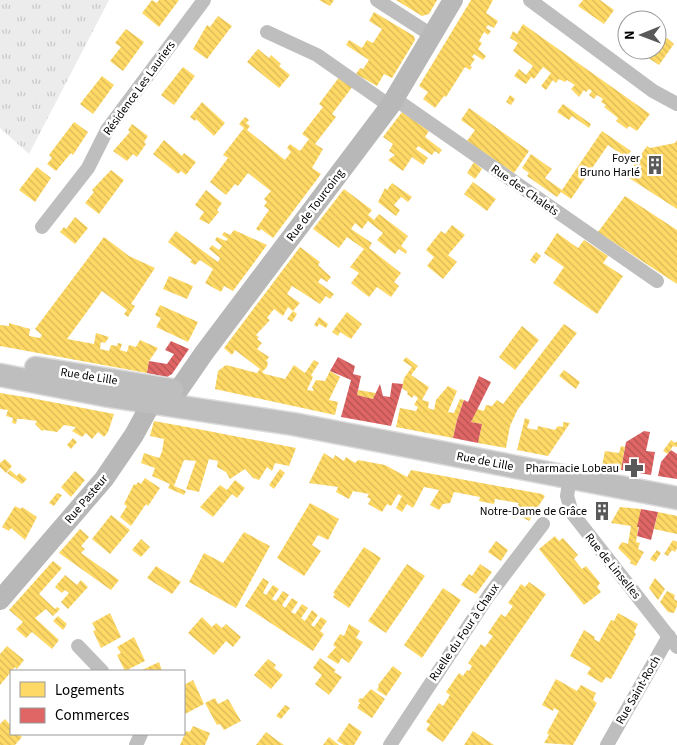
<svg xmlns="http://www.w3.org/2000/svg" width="677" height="745" font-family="'Source Sans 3',sans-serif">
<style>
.grass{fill:url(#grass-tufts)}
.homes{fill:url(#homes-back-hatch)}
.shops{fill:url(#shops-back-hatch)}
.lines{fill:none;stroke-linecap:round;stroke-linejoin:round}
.primary-casing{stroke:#dbdbdb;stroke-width:25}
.minor{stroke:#bebebe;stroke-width:14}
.secondary{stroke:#b8b8b8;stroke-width:20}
.primary{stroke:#bebebe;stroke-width:22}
.labels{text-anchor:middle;stroke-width:5;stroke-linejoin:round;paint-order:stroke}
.street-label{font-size:12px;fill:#000;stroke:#fff}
.poi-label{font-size:12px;fill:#000;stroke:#fff;text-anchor:end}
</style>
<defs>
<pattern id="grass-tufts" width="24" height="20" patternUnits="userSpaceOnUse" patternTransform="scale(1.25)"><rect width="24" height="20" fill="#ececec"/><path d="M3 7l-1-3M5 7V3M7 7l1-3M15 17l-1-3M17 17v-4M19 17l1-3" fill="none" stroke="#c9c9c9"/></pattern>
<pattern id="homes-back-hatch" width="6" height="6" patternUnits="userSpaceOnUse" patternTransform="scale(1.25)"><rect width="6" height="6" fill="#ffd966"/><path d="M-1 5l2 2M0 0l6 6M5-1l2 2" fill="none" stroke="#d9b857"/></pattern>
<pattern id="shops-back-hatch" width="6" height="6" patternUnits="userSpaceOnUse" patternTransform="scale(1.25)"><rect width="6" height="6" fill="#e06666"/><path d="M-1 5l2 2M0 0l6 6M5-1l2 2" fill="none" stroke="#b35252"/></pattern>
</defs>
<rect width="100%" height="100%" fill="#fff"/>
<path class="grass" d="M0 0H109L29 154 0 128Z"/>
<g class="homes">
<path d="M152 0 157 3 159 0H179L159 27 142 13Z"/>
<path d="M319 0H334L330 6Z"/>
<path d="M396 0H437L429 14 422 16Z"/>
<path d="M471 0H493L486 13 498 21 494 28 488 25 486 28 491 31 488 35 484 32 479 41 482 43 478 49 486 56 483 60 474 54 472 57 475 59 470 66 472 67 470 70 465 67 446 97 444 96 435 108 423 99 428 92 419 86Z"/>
<path d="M583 0H600L614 10 604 24 578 6Z"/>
<path d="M374 12 414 36 415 40 392 78 384 74 377 86 356 74 360 68 363 69 369 60 346 45 349 40 362 48 367 40 373 43 382 29 369 21Z"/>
<path d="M218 16 232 26 207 59 193 49 207 25 210 27Z"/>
<path d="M523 24 650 114 637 131 629 126 627 129 616 121 618 118 604 107 606 105 601 102 603 99 597 95 594 99 589 95 592 91 589 89 586 92 584 90 579 97 571 89 575 85 567 80 565 82 559 79 556 83 553 80 546 90 541 86 551 73 543 67 534 79 531 77 526 84 514 76 519 69 526 75 533 66 513 51 518 43 510 38 513 31 517 34Z"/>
<path d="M126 29 144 42 123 71 110 61 121 47 115 43Z"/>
<path d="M657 38 662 41 667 38 674 44 659 65 641 53 643 50H657Z"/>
<path d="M258 49 269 58 271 55 281 64 279 66 290 75 279 88 247 62Z"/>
<path d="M183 67 195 76 174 105 161 95Z"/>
<path d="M102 76 114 85 93 114 80 104Z"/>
<path d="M340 76 353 86 332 114 336 117 315 144 323 149 312 168 321 174 273 238 261 229 259 231 256 229 269 210 264 206 267 202 264 199 271 191 248 173 238 186 235 184 226 195 210 182 228 158 223 155 244 128 239 124 245 117 249 120 246 123 250 126 247 130 285 160 291 152 287 148 290 144 300 151 309 139 302 134 323 107 319 104Z"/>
<path d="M510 95 515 99 511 105 506 102Z"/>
<path d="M202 102 225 123 214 136 196 119 195 121 190 117Z"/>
<path d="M563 104 591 124 589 128 572 116 569 120 557 112Z"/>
<path d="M469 108 529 151 514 173 467 141 475 130 461 120Z"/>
<path d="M402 112 429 131 425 137 442 150 439 154 435 151 432 155 418 146 416 149 428 158 423 165 412 157 403 171 388 160 395 155 389 151 393 144 383 137Z"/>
<path d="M74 122 88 132 73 155 71 153 56 171 47 164 52 158 49 155Z"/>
<path d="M132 124 148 136 144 142 146 144 137 157 133 154 127 161 113 151 130 132 128 130Z"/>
<path d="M602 131 631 151 627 158 608 145 571 199 561 192 557 197 527 176 529 173 522 168 531 154 552 169 545 178 562 190Z"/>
<path d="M164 140 182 156 184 153 196 162 186 175 181 171 178 174 153 154Z"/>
<path d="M677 140V209L626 176 647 146 650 148 675 143Z"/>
<path d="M474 162 482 169 475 179 467 173Z"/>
<path d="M37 167 51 178 35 202 19 190Z"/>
<path d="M111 170 124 180 99 214 85 203 94 192 92 190Z"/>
<path d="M473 182 496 199 487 211 464 194Z"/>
<path d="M392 183 412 197 408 202 401 197 394 205 400 210 396 216 378 202 385 188 387 190Z"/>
<path d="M344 189 372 210 368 215 374 220 379 214 408 236 401 246 407 251 406 254 399 249 395 254 377 240 383 233 368 221 362 229 355 223 351 229 372 243 369 248 401 273 394 282 399 286 391 297 377 287 369 297 351 283 359 273 350 267 364 249 347 237 339 248 313 229Z"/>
<path d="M206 190 222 203 217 210 219 212 209 224 199 219 204 212 195 205Z"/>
<path d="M625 196 677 230V284L598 232Z"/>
<path d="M75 217 88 228 75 244 60 232 64 227 66 229Z"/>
<path d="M452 225 465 235 448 255 457 262 443 279 427 266 434 257 426 250 441 231 445 234Z"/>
<path d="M234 230 267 245 233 291 224 286 221 292 205 283 213 269 200 260 195 265 190 262 192 260 168 242 176 231 218 262 220 258 209 249 212 245 219 250 222 246 215 240 217 237 226 241 228 239 222 235 224 232 230 235Z"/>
<path d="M557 233 578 248 584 240 608 256 603 263 623 276 597 314 553 283 564 267 544 253Z"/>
<path d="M104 237 129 256 155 268 131 304 135 306 128 317 124 314 127 310 102 291 67 339 94 344 96 333 109 337 105 343 101 342 100 349 109 351 111 345 117 346 118 343 122 344 120 350 127 352 129 345 136 347 140 340 158 348 149 361 147 373 0 346V325L9 326V323L30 329 29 336 40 338 42 335 35 329Z"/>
<path d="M300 247 320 262 318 265 331 277 327 282 321 278 318 282 334 294 330 299 326 296 320 304 292 286 287 294 300 303 293 311 297 314 292 322 287 319 293 311 288 307 283 316 274 309 267 318 270 320 256 335 259 337 257 339 262 343 257 349 269 357 266 361 268 362 267 367 262 372 265 374 285 379 294 365 305 373 314 360 319 363 311 375 313 377 307 390 314 391 312 387 316 380 325 381 330 371 340 377 329 400 338 402 335 415 215 389 218 371 226 365 257 373 260 369 235 350 232 355 224 348Z"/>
<path d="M536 252 541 256 535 264 530 260Z"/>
<path d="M169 276 193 286 187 299 163 289Z"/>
<path d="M160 305 198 322 188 342 156 327 161 318 155 315Z"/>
<path d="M347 312 362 324 351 339 340 332 338 336 332 332Z"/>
<path d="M319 317 328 324 326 328 319 324 317 327 314 325Z"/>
<path d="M564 324 577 333 518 409 510 426 506 448 478 443 482 424 471 422 477 409 484 411 486 405 492 406 497 400 503 404Z"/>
<path d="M522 326 539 340 515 370 499 357Z"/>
<path d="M406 357 418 366 411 375 429 387 422 400 429 402 428 408 434 410 436 400 448 386 457 391 448 412 454 413 460 399 464 400 457 420 453 438 396 427 400 408 416 411 418 407 414 405 418 398 414 395 412 398 407 394 408 392 402 388 404 378 412 367 403 361Z"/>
<path d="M564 370 580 382 576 389 559 376Z"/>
<path d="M358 390 376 393 373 399 357 395Z"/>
<path d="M0 393 31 398 114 414 108 432 104 437 98 432 92 439 86 433 82 437 72 431 76 427 64 425 57 432 44 430 42 431 35 424 37 421 22 419H17L16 424 12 423 13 418 6 416 8 410 0 409Z"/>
<path d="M525 418 530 420 527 428 537 430 538 426 555 430 558 426 563 427V422L570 423 548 456 517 450Z"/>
<path d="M154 421 203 430 296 448 289 466 275 463 272 471 267 467 259 480 253 478 245 469 230 479 226 472 217 467 218 461 209 459 199 492 186 489 196 461 184 460 174 486 186 491 184 495 168 488 170 484 152 476 155 468 141 463 144 453 159 458 162 452 164 439 150 436Z"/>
<path d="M73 438 77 442 71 449 67 445Z"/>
<path d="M671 440 675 443 677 441V447L673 446 668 454 663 451Z"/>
<path d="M621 446 625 447 621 470 602 466 605 451 619 453Z"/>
<path d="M324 453 333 459 335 455 344 461 346 457 355 463 358 460 385 465 407 477 411 470 542 494 545 496 529 521 520 516 514 518 511 517 519 503 495 499 494 504 479 501 480 497 454 492 450 503 443 504 439 510 430 505 439 490 424 487 413 508 407 504 402 512 396 508 402 496 398 494 391 506 387 504 382 512 368 504 371 499 367 497 369 494 353 491 349 499 336 492 338 487 309 483Z"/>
<path d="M5 459 12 466 6 473 0 467V463Z"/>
<path d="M280 469 285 473 274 489 269 485Z"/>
<path d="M10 470 17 476 19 473 27 479 22 484 7 473Z"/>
<path d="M75 471 85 480 71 497 61 487Z"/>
<path d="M145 478 160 488 148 506 146 504 131 526 120 517 127 506 124 504 134 484 136 485 138 482 141 484Z"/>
<path d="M235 480 245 488 237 498 232 494 213 517 200 507 220 485 227 490Z"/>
<path d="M57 493 62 495 54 506 49 503Z"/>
<path d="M310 503 339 519 328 540 318 535 312 545 321 551 304 576 277 558Z"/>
<path d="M15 506 21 509 22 507 37 517 25 540 11 528 9 531 2 527Z"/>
<path d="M599 507H604L606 511 604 514H600L598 511Z"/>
<path d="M620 507 641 509 636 542 640 543 638 549 644 552 636 566 630 563 631 561 618 548 622 542 628 544 631 526 611 523Z"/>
<path d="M658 512 677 516V534L654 529Z"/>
<path d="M111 515 130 530 110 554 92 539Z"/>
<path d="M80 529 89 537 81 546 85 549 81 553 119 580 111 590 59 553Z"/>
<path d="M244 532 270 546 236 608 189 582 204 553 223 563Z"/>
<path d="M555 536 559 541 563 538 578 555 574 559 582 569 586 566 600 583 597 587 601 592 584 605 539 549Z"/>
<path d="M141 539 150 547 141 557 132 550Z"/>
<path d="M673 540 677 542V548L675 552 672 550 668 556 664 554Z"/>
<path d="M496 541 508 550 501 561 488 552Z"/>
<path d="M364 547 381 558 349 608 333 597 335 594 333 593Z"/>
<path d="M657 550 661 553 655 562 650 559Z"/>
<path d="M53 561 62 568 39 594 55 609 57 607 60 609 53 616 46 609 35 618 59 640 52 649 32 632 26 638 16 629 23 622 9 610Z"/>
<path d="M407 564 425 576 386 633 368 621Z"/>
<path d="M480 564 492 572 476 594 461 585 469 574 472 576Z"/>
<path d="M156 566 181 582 172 594 147 578Z"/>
<path d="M65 575 77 585 81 580 88 587 68 609 61 602 69 593 65 590 62 593 55 587Z"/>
<path d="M263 578 269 582 263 593 266 595 273 585 279 589 272 599 276 601 283 591 289 595 282 605 285 608 292 598 298 602 291 612 295 614 302 604 308 608 301 618 305 621 312 610 318 615 311 625 314 627 321 617 327 621 320 631 324 634 313 651 245 606Z"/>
<path d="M655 578 665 589 658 600 649 588Z"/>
<path d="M529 582 546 594 443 742 426 730 430 724 426 722 439 703 443 706 450 695 446 692 459 673 463 676 467 670 469 671 472 666 468 663 481 644 485 647 493 636 488 633 501 614 505 617 513 606 508 603 521 584 525 587Z"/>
<path d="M443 588 461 600 422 658 404 645Z"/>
<path d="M667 591 675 595 674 599 677 601V606L674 613 668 612 660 602Z"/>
<path d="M110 613 121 637 101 648 93 631 96 630 92 623Z"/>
<path d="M618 613 638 624 634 632 636 634 611 679 606 677 602 683 587 674 591 668 570 656 584 630 595 637 594 639 599 642 611 620 614 621Z"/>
<path d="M58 616 67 624 63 630 53 621Z"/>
<path d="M202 617 212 627 216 623 222 628 226 624 241 637 233 647 226 641 214 655 188 633Z"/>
<path d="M349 624 360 631 356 638 363 642 349 663 342 658 338 664 327 657 336 647 333 645 340 634 344 636Z"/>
<path d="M134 637 145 661 125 671 117 655 121 653 117 647Z"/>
<path d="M7 646 24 660 17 669 15 667 0 685V654Z"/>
<path d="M320 658 336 670 334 672 342 677 329 695 315 684 322 675 313 668Z"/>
<path d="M268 659 276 665 274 668 283 675 271 689 254 675Z"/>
<path d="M159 662 162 671H140Z"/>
<path d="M393 666 402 673 386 696 377 690 379 686 378 685Z"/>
<path d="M556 679 577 691 581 685 596 693 593 700 597 703 573 745 544 743 549 735 547 733 559 711 554 708 553 711 542 705Z"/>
<path d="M193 680 204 704 185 714 184 685Z"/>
<path d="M371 689 385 699 372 718 357 708 360 703 358 701 360 698 362 699Z"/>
<path d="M215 698 218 704 228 699 241 721 224 730 220 724 217 725 205 703Z"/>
<path d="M285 705 290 708 281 719 276 716Z"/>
<path d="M5 719 11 726V734H19L22 737 15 745H0V724Z"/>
<path d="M349 723 362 732 354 745H344L337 741Z"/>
<path d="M193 726 210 733 205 745H180L186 731 190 732Z"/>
<path d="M473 731 494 745H464Z"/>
<path d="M266 732 278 741 284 745H256Z"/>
<path d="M329 737 339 745H323Z"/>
</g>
<g class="shops">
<path d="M171 341 189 349 172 374 167 377 147 373 149 361 167 364 174 354 165 350Z"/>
<path d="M338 357 355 366 353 374 361 376 357 395 373 399 380 384 383 396 390 397 392 383 403 384 391 426 341 417 351 380 330 371Z"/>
<path d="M479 376 491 382 471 422 482 424 478 443 453 438 457 420 464 400 468 402Z"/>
<path d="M644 431 650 432 646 451 655 452 651 475 621 470 626 442Z"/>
<path d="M671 450 677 454V479L658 476 661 462Z"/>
<path d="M641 509 658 512 651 540 637 536 639 527H637Z"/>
</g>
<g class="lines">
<g class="primary-casing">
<g id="primary">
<path d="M36 368 172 390"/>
<path d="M0 375 109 396 293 424 677 498"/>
</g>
</g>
<g class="minor">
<path d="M377 0 433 36"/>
<path d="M530 0 653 91 677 104"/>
<path d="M267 32 317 55 390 106"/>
<path d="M395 99 657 281"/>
<path d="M42 227 88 168 107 130 204 0"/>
<path d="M570 478 567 496 572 513 677 647"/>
<path d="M78 646 102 671"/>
<path d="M136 745 141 734"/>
<path d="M390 745 489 595 543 524"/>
<path d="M607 745 669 636"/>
</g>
<g class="secondary">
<path d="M168 405 204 353 390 106 453 0"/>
<path d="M0 600 104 479 134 435 159 389"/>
</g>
<use href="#primary" class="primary"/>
</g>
<defs>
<g id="building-bare" transform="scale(1.5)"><path d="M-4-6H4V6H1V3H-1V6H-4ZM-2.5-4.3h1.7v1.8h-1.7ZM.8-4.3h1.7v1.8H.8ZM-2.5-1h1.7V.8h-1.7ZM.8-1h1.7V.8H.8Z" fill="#595959" stroke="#fff" stroke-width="2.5" paint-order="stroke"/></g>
<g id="pharmacy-bare" transform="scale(1.5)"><path d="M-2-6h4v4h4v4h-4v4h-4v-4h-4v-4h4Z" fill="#595959" stroke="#fff" stroke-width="2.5" paint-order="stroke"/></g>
</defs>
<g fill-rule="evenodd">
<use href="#building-bare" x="655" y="165"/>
<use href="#pharmacy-bare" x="634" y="468"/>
<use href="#building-bare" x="602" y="511"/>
</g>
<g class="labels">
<g class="street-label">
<text transform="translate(139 88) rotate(-54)" y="4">Résidence Les Lauriers</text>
<text transform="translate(525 190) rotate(35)" y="4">Rue des Chalets</text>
<text transform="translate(315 205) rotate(-53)" y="4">Rue de Tourcoing</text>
<text transform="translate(89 376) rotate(9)" y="4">Rue de Lille</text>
<text transform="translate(485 461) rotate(11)" y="4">Rue de Lille</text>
<text transform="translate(86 499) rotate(-50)" y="4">Rue Pasteur</text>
<text transform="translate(613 566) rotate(51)" y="4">Rue de Linselles</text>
<text transform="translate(464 632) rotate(-56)" y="4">Ruelle du Four à Chaux</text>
<text transform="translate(638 690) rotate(-60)" y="4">Rue Saint-Roch</text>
</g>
<g class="poi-label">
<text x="640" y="162">Foyer<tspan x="640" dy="14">Bruno Harlé</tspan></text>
<text x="619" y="472">Pharmacie Lobeau</text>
<text x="587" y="515">Notre-Dame de Grâce</text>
</g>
</g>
<rect x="10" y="670" width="175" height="65" fill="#ffffff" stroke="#999999"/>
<rect x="20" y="682" width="25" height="15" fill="#ffd966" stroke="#999999"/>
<text x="55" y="695" font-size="15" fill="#000000">Logements</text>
<rect x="20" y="708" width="25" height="15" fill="#e06666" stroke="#999999"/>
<text x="55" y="720" font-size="15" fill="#000000">Commerces</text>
<g transform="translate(642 35) rotate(269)"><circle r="24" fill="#ffffff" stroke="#999999"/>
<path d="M0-4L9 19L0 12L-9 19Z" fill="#595959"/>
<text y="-8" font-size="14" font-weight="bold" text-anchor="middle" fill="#000000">N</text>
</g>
</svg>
